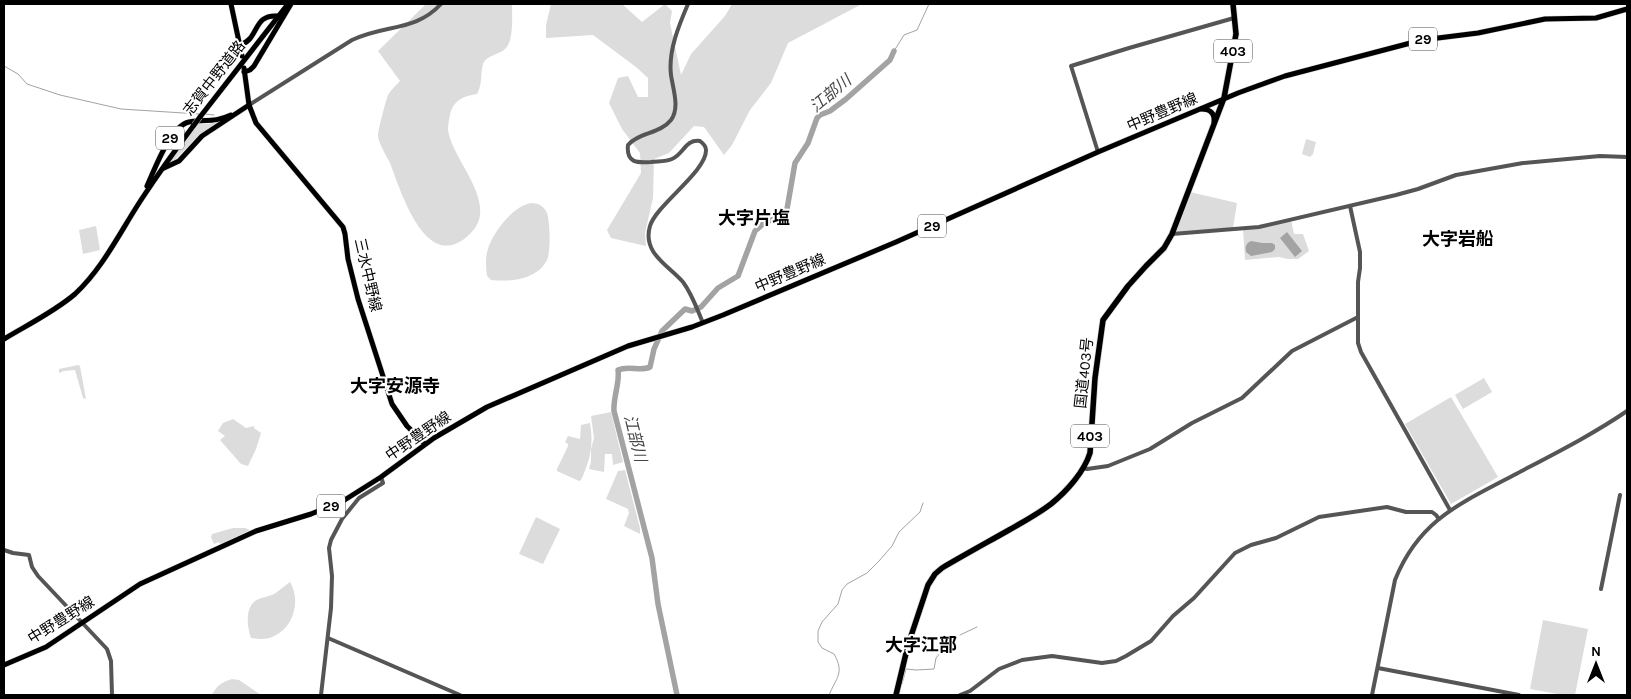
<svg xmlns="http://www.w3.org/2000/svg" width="1631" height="699" font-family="Karla,'Noto Sans JP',sans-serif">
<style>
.green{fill:#dcdcdc}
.water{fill:#a3a3a3}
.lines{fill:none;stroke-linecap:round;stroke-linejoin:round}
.stream{stroke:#a3a3a3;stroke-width:1}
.river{stroke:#a3a3a3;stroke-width:5.5}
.major-casing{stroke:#dbdbdb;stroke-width:6}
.highway-casing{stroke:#dbdbdb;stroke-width:7}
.minor{stroke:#555;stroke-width:4}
.major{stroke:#000;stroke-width:5}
.highway{stroke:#000;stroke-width:5.5}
.major-bridge-casing{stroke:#dbdbdb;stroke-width:6;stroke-linecap:butt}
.major-bridge{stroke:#000;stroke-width:5}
.labels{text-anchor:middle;stroke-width:4;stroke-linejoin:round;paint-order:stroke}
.shield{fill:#fff;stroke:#4c4c4c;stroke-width:1}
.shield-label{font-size:14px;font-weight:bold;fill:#000}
.street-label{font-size:15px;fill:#000;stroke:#fff}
.water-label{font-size:16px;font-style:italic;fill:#444;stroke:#fff}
.quarter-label{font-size:18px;font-weight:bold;fill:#000;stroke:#fff}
</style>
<rect width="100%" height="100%" fill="#fff"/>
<g class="green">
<path d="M426 4H512C512 16 514 41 505 49 499 55 486 55 483 64 480 74 483 83 477 94 464 96 453 100 450 115 449 120 448 124 448 130 452 159 495 199 475 228 470 235 463 241 455 244 420 257 399 186 390 163 387 157 378 142 378 136 378 130 386 100 388 95 391 90 396 85 400 81L378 51Z"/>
<path d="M551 4H622L642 22 665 4 672 11 670 23 681 75 691 54 725 16 732 4H862L788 43 771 83 750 110 732 145 724 155 704 127 694 126 669 153 654 159 653 198 645 233 646 246 611 238 607 230 641 173 640 153 622 129 609 103 618 78 628 76 638 97H648V78L636 67 593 35 546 38V25Z"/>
<path d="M222 121 199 135 172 163H169L198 123 208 124Z"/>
<path d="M1306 139 1316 142 1313 154 1310 157 1302 154Z"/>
<path d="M1190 192 1237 203 1233 228 1176 232Z"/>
<path d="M531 203C538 203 544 206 547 213 550 221 551 252 547 260 537 280 510 282 491 280L487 276C486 268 485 257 488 249 493 232 513 206 531 203Z"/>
<path d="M1291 220 1294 234H1303L1309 251 1298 259H1288L1279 257 1245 260 1243 229Z"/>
<path d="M96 226 100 250 83 254 79 230Z"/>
<path d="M78 365 80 366 86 399 83 398 75 370 64 371 59 373V369Z"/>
<path d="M1484 378 1492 392 1463 409 1455 395Z"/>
<path d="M1451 397 1498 477 1451 504 1405 424Z"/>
<path d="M611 412 623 462 613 465 612 454H605L604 472 589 469 591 462V449L594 438 591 416Z"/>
<path d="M233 419 246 428 254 426V428L261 433 256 449 248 466 241 464 220 440 225 436 218 431 223 423Z"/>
<path d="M590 423C594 444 590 461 581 480L579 481 557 471V469L568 446V444L565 442 568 436 580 439 581 425Z"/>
<path d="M625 470 640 528V534L624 526 629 513 628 509 606 499 618 471Z"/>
<path d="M536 517 560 529 543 564 519 554Z"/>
<path d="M233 528H245L250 530 221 544 218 542 214 544 211 537 212 534Z"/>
<path d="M290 582C301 600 294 627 274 636 267 640 259 639 251 638 247 627 245 609 255 601 261 597 268 597 274 594 279 591 284 586 290 582Z"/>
<path d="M1543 620 1588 629 1575 695H1563L1530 689Z"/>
<path d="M232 679 239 680 261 695H212C216 686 222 682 232 679Z"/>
</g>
<g class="water">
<path d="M1287 232 1302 251 1295 257 1280 238Z"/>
<path d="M1251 241 1262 243H1272L1275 245V249L1272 252 1251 256 1246 252C1245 247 1246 243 1251 241Z"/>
</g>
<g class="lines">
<g class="stream">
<path d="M894 51 904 35 917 30 929 4"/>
<path d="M4 66 18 74 27 84 60 95 121 109 199 114"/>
<path d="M205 114 214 115"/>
<path d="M960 635 977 627"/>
<path d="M902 684 906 669 916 670 934 669 936 658 952 639"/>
<path d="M829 695C836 678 845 673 834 654L822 648 818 642V631L822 622 838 604 842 590 847 584 867 573 879 561 892 546 899 532 920 512 923 503"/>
</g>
<path class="river" d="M677 695 658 604 652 558 614 411C613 397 620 383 618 370 629 365 641 372 650 367L654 349 662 331 685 309 692 311 701 307 718 288 738 276 755 231 764 223 779 217 787 209 795 163 808 143 817 118 820 115 830 111 846 99 890 60 894 51"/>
<g class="major-casing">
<g id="major">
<path d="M231 4 242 56"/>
<path d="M240 45C260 39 252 14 278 16"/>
<path d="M244 68 249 105 256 123 343 227 345 234 348 259 358 299 392 404 407 426 425 444"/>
<path d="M244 72 250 70 254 66 291 4"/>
<path d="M1201 109C1210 109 1215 113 1214 122"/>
<path d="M200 117 288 4"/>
<path d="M164 168 179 161 202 136 249 105"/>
<path d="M147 186C155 169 170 126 189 122 205 119 214 123 231 115"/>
<path d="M4 339C27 325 54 312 75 294 103 268 120 232 141 200 158 174 176 149 194 125"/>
<path d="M4 665 46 647 140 584 256 531 311 514 343 501 381 477 434 438 487 407 628 346 692 327 723 315 896 242 1098 152 1238 93 1285 76 1422 40 1478 33 1545 19 1596 18 1627 9"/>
</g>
</g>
<g class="highway-casing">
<path id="highway" d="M896 695 908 645 928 585 935 574 942 568C964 555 986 543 1009 530 1023 522 1038 514 1051 504 1067 491 1084 472 1090 453L1095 378 1103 320 1128 286 1146 266 1164 248 1172 234 1224 98 1236 34 1233 4"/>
</g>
<g class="minor">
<path d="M688 4C679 25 668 51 671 75 673 89 680 108 671 120 660 134 639 132 628 145 626 163 637 163 651 162 658 161 665 162 672 159 684 154 685 139 700 141 704 144 706 146 706 150 707 171 656 205 650 226 642 253 668 265 683 282 692 294 697 309 703 323"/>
<path d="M249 105 352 40C385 24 415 32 441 4"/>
<path d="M1098 152 1071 66 1129 48 1234 18"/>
<path d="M1350 206 1360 252V268L1358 282V343L1361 352 1450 510"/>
<path d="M1172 234 1259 227 1396 195 1418 189 1456 175 1523 163 1600 156 1627 157"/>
<path d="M1083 468 1087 469 1108 466 1150 449 1192 423 1242 398 1292 351 1358 317"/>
<path d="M4 550 13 553 29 555 32 567 38 576 107 649 111 661 112 695"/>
<path d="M1601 589 1620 495"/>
<path d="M328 638 460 695"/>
<path d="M1378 668 1519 695"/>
<path d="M321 695 331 608 332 576 329 548 331 540 342 519 359 498 383 483 381 477"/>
<path d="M960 695 970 691 999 669 1022 660 1052 656 1102 663 1116 661 1126 656 1151 641 1173 616 1194 598 1235 553 1251 545 1276 538 1319 517 1387 507 1406 512H1432L1436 515 1439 519"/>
<path d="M1372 695 1395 580C1419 520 1461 503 1514 475 1552 455 1592 435 1627 411"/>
</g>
<use href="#major" class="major"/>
<use href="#highway" class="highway"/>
<g class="major-bridge-casing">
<path id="major-bridge" d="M194 125 200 117"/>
</g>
<use href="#major-bridge" class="major-bridge"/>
</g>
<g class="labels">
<g class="shield">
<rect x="1409" y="27.5" width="28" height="23" rx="4"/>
<rect x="1214" y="39.5" width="38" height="23" rx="4"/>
<rect x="156" y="126.5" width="28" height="23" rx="4"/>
<rect x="918" y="214.5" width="28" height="23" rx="4"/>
<rect x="1071" y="424.5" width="38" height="23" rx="4"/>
<rect x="317" y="494.5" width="28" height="23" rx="4"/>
</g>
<g class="shield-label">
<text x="1423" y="44">29</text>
<text x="1233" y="56">403</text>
<text x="170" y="143">29</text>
<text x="932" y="231">29</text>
<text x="1090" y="441">403</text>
<text x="331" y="511">29</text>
</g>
<g class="street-label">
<text transform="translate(214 78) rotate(-52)" y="5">志賀中野道路</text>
<text transform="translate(1162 112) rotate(-23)" y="5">中野豊野線</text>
<text transform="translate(790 273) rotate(-23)" y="5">中野豊野線</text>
<text transform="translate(368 275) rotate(77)" y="5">三水中野線</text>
<text transform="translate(1084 373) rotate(-84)" y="5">国道403号</text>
<text transform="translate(418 436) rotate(-34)" y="5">中野豊野線</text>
<text transform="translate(61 620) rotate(-32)" y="5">中野豊野線</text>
</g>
<g class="water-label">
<text transform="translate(830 93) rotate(-40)" y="6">江部川</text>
<text transform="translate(636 438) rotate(76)" y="6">江部川</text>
</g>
<g class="quarter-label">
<text x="754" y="224">大字片塩</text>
<text x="1458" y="245">大字岩船</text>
<text x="395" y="392">大字安源寺</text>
<text x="921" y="651">大字江部</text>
</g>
</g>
<rect width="1631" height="699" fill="none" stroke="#000000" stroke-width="10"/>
<g transform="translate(1596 664)" stroke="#ffffff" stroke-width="4" paint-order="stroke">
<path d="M0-4L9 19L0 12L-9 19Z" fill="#000000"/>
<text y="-8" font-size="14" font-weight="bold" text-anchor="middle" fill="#000000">N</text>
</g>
</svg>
